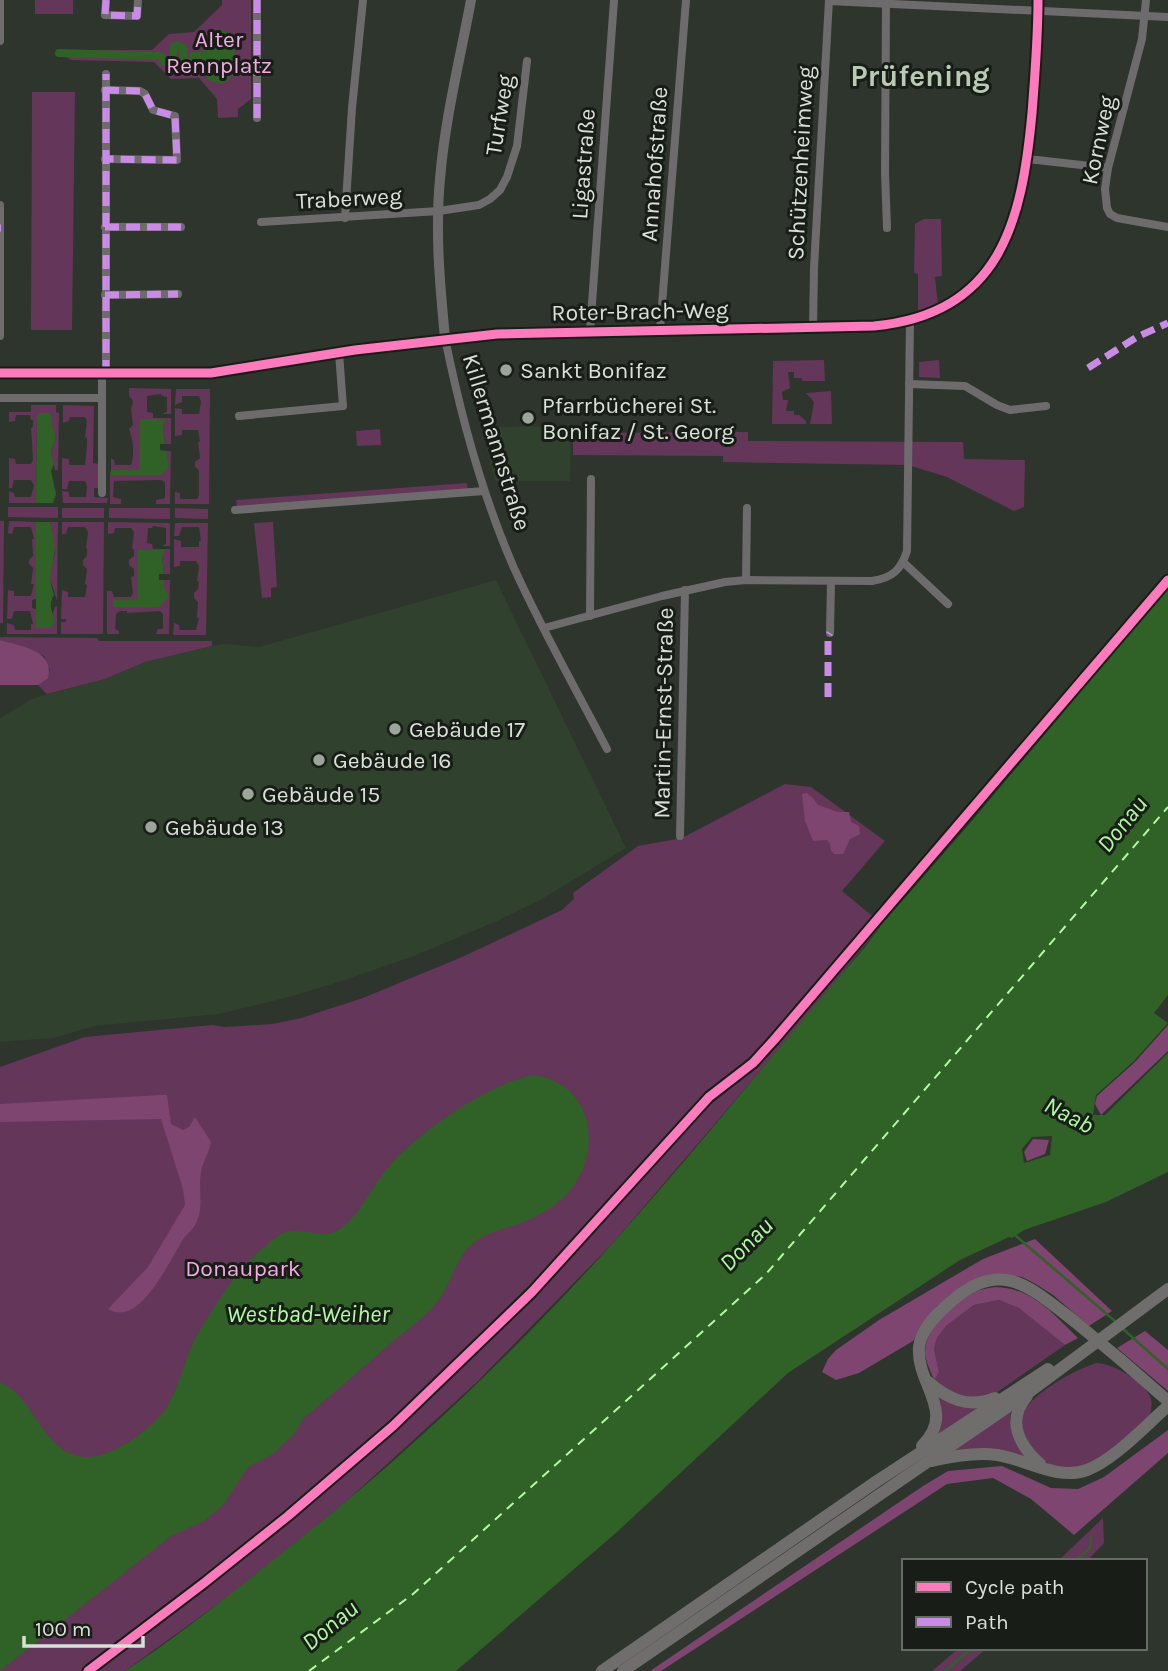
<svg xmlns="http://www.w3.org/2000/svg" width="1168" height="1671" font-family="Karla,sans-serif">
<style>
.built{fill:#30412d}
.green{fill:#643659}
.forest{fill:#7d456f}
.water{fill:#306127;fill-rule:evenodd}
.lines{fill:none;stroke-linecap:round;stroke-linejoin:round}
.stream{stroke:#306127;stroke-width:2.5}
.canal{stroke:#306127;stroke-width:8}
.ferry{stroke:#b0fba1;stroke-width:2;stroke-dasharray:9 7;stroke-linecap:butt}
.minor{stroke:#6e6b6d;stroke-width:8}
.tertiary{stroke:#6e6b6d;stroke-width:10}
.secondary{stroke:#6f6e6d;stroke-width:12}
.secondary-bridge{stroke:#6f6e6d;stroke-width:12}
.quiet{stroke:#ca8be6;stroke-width:7;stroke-dasharray:14 7;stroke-linecap:butt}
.cycleway-casing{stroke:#181e17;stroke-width:13}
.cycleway{stroke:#fd7abc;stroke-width:9}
.poi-dot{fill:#9ca59b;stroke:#181e17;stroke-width:2.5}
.labels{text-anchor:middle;stroke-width:6;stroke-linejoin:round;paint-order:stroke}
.park-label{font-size:23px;fill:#f5aae1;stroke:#181e17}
.street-label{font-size:23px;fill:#d8e1d7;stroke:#181e17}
.poi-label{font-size:23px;fill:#d8e1d7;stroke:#181e17;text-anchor:start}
.water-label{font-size:24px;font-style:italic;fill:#b0fba1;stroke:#181e17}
.district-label{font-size:30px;font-weight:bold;fill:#b8c9b4;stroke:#181e17}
</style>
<rect width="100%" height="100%" fill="#2e352c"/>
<g class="built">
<path d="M571 426 570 481H495L482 427Z"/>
<path d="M496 580 626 848 540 900 497 921 414 956 342 981 289 997 219 1014 94 1026 54 1038 0 1042V718L34 698 105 679 145 662 212 646 226 644 259 647Z"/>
</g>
<g class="green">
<rect x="35" y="0" width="38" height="14"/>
<path d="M222 0H251V99L238 109V117L218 118 217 99 199 78 171 79 154 62 72 60 67 58 68 51 71 50H152L169 34 194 32 222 5Z"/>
<path d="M32 92H75L72 330H31Z"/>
<path d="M924 219H941L942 276 935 277 938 306 918 313V274L914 273 915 224Z"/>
<path d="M824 360 825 381H802V378H794V372H788L790 388 782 392 783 400H788L786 411H794V415H799L806 421V424H772L773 361Z"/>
<path d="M939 360 940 378 919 377V362Z"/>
<path d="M129 388 171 389V414H162L167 412V397L162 396 161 394 147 396V412L153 413V418H171V444H165L163 426 165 420 140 470H111V458L114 460 115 465H131C135 454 133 439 129 429L133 425 131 409 133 401 129 396Z"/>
<path d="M176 389H210L209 504H175V492L180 493V499H197L199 495V470L195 467V462L200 458 198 442H200L198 430H182V435L175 436V408L182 409V414H199L201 402 199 396H182V402L175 405Z"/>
<path d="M831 391 832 424H810L814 402 806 393Z"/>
<path d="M31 405H56V412L59 413 58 470H55L51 452 56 437 51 426 37 413 36 503H9V491L14 493 15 497H31L34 485 31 480H14L12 488H9V458L15 459 16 464H31L33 460 31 428 33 427V420H31L30 415H16L15 421 9 422V412H31Z"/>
<path d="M63 405 94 406 93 463 99 464V488H94V497L108 498 107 503H63L62 491 69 492V497H86L87 486 85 481H69L67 489H62V458L69 459V465H85C86 455 87 448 87 438L85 437 87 421 85 417H70L69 421 63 423Z"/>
<path d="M380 429 381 445 357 446 356 431Z"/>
<path d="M748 432V441L963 442 964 459 1025 460 1024 507 1014 511 947 477 908 465 723 462V456L573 455V433Z"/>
<path d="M166 451H171L170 504H156V500L165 498V482L161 480 114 481 113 497 121 499V504H110V475H161Z"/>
<path d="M467 483 468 491 237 508 236 500Z"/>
<path d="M8 507H58V518L8 517Z"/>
<rect x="62" y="508" width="42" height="10"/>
<path d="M109 508H170V519L109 518Z"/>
<path d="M175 508 208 509V519L175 518Z"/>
<path d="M0 521H4L3 623H0Z"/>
<path d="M9 521 36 522V599L32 600V608L36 609V628L55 621 52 615 55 607 57 606V634H7V623L14 625 15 630H31V624H33L30 611H14L12 619H7L8 590 14 591V596H31L34 584H31L33 568 29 564V560L33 556 32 539H34L31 527H14L12 534 8 533Z"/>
<path d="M50 522H58L57 601 49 576 55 553Z"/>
<path d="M62 522H104L103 634H61V622H66V619H61L62 590 68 592V597H85L87 585 85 584 87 569 83 565V560L87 556V549L86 548 88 532 85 527H68L66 534H62Z"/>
<path d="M108 522 170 523V546H162L166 544V528L153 526 152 528H148L147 543 152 544 153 549H170V574H164L162 556 164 550 138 601H113L159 607 164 580H170L169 634H156L158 629H163V614L160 611 127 613V611H120L116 614 115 629 119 631V634H107V591H112L114 597H131L133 593 131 577 134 576V569L129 565V560L134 556V549H132L134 532 131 528H115L114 533 108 534Z"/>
<path d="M273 522 277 587 271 588V597L262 598 254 523Z"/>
<path d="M175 523H208L206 635H173L174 623 179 625 180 630H196L199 618H197L198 602 194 598V593L198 589 199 582 197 581 199 566 196 561H180V566L174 567V539L181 541V547H199V541H201L199 527H182L179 536H174Z"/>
<path d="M0 637 97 638 99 641H212V646L145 662 105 679 47 694 38 685 50 670 44 656 0 640Z"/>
<path d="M785 784 811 787 885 841 842 891 882 924 814 1008 612 1244 477 1382 340 1507 233 1593 125 1671H0V1067L85 1037 212 1025 225 1027 273 1024 301 1018 363 998 462 957 562 910 574 899 573 893 638 846 682 838Z"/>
<path d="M999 1300 1019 1307 1065 1345 993 1395C966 1403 954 1396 933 1380L939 1372 934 1349 937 1338 946 1326 974 1305Z"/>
<path d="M1096 1363C1112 1363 1139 1379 1148 1393 1153 1400 1152 1407 1150 1415 1128 1438 1078 1487 1044 1461 1036 1455 1029 1444 1022 1437L1021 1412C1040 1390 1068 1373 1096 1363Z"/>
<path d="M936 1392 980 1409 937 1435Z"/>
<path d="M1011 1411 1010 1420 1028 1459 949 1452Z"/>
<path d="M1103 1518 1104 1543 1087 1561H1058Z"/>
<path d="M959 1648H987L960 1671H932Z"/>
</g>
<g class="forest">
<path d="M0 640C19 646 56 650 48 678L38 685H0Z"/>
<path d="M807 793 813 798 818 805 838 812H849L851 822 859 826 860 834 850 839 843 854H834L831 851 830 844 827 840 813 841 805 821 802 794Z"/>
<path d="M1168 1025V1051L1101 1115 1095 1104 1097 1096 1135 1062Z"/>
<path d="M161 1095H167L171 1124 183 1130 189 1127 195 1117 211 1142C209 1153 203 1161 201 1172 198 1189 204 1205 197 1221 194 1229 189 1232 184 1238 170 1259 140 1329 108 1309L148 1267 185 1205 183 1189 161 1119 0 1122V1104Z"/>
<path d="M1033 1139 1049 1140 1045 1154 1027 1161 1024 1152Z"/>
<path d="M1035 1239 1112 1311 1089 1326 1053 1295 1034 1283 1022 1277 1004 1275 964 1286 937 1306 913 1341 859 1373 836 1380 822 1372 828 1359 836 1350 879 1320 983 1259Z"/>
<path d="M996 1287C1033 1288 1053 1314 1078 1338L1065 1345 1019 1308 999 1300 974 1305 946 1326 937 1338 934 1349 939 1372 934 1380C931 1372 926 1362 925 1354 924 1328 955 1303 975 1292 981 1289 989 1288 996 1287Z"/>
<path d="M1145 1331 1168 1350V1391L1117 1348Z"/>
<path d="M1168 1430V1453L1074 1535 1031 1499 993 1478 947 1484 661 1671H650L923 1486 948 1471 1002 1466 1051 1488 1078 1489 1104 1477Z"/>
</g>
<g class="water">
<path d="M215 29 226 31 234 41C236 60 236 96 207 79 201 66 200 41 210 30Z"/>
<path d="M37 413H51L52 426 56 437 51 452 54 464 51 471 56 494 53 503H36Z"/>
<path d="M140 419H166L163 426 165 444H160V450L166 451 169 467 161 475H110L111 470H139Z"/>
<path d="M36 522H50C52 532 56 546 54 556 51 575 48 575 54 595 48 604 52 612 55 621L51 628H36Z"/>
<path d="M138 550H165L162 556 164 574H159V580H164V589L168 593V598L159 607H113V600H138Z"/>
<path d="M1168 588V995L1154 1013 1168 1023 1134 1061 1096 1095 1093 1115H1105L1168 1053V1172L1106 1202 1024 1230 1012 1238 1009 1237 960 1260 788 1373 617 1532 456 1671H125C187 1630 244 1583 302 1537 411 1451 519 1347 612 1244 699 1147 780 1045 865 947L882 924 965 829ZM1052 1136 1050 1155 1024 1163 1022 1149 1032 1137Z"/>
<path d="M534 1075C598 1084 604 1161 562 1199 550 1210 531 1220 516 1225 498 1230 481 1234 468 1248 455 1262 451 1283 439 1299 427 1316 408 1329 392 1342 363 1368 333 1393 303 1419L295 1433 273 1454 248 1467 224 1504 204 1521 171 1536 0 1671V1382C6 1385 12 1389 17 1394 38 1415 50 1455 85 1457 112 1458 149 1431 165 1410 179 1389 184 1360 196 1337 205 1321 231 1280 243 1267 252 1258 273 1238 283 1233 301 1225 322 1241 340 1229 359 1216 371 1189 385 1171 414 1135 488 1083 534 1075Z"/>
</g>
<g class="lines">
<g class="stream">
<path d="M1016 1236 1116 1322"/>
<path d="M1123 1329 1168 1369"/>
<path d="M1075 1561 1090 1548 1091 1537"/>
<path d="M945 1671 972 1648"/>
</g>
<path class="canal" d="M59 53 160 56 165 62 172 63 174 46 177 45 183 48 184 63 187 66 191 64 193 56H204"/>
<path class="ferry" d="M309 1671 413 1594 766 1274 1168 807"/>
<g class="minor">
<path d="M106 0 105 15 137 16 138 0"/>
<path d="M1146 0 1142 39 1108 168 1105 189 1107 208 1110 214 1117 218 1168 227"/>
<path d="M829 1 1168 17"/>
<path d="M886 3 885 173 887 228"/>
<path d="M0 41V0"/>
<path d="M105 90 140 91 145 94 153 110 175 116 177 160 105 159"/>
<path d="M257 118V0"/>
<path d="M1028 159 1108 168"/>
<path d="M0 205V336"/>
<path d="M345 218 352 108 363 0"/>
<path d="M261 222 439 211 479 205 490 199 500 190 507 177 517 146 527 61"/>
<path d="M105 227H181"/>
<path d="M105 295 178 294"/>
<path d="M813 328 814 268 829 0"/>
<path d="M660 330 686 0"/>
<path d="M590 331 614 0"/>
<path d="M445 338C461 417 482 495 514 568 542 630 576 689 607 749"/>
<path d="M106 374V74"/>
<path d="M909 384 965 386 997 405 1010 410 1046 406"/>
<path d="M0 398H102V374"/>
<path d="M102 398V493"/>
<path d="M239 416 343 406 339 353"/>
<path d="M235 510 484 491"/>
<path d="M903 562 948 604"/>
<path d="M746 580 747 508"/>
<path d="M590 616 591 479"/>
<path d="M544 628 662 596 725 582 746 580 872 581C892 578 901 570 907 551L910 320"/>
<path d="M830 633 831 581"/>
<path d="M680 836 685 590"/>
</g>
<g class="tertiary">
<path d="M445 338C440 286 435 232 440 179 445 118 460 59 471 0"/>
<path d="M0 373H211L355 350 497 334 874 326C1001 314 1022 221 1032 113 1035 75 1038 38 1038 0"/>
</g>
<g class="secondary">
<path d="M1121 1360 1168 1401"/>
<path d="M927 1381C948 1399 968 1409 995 1398"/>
<path d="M1027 1396C1006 1420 1019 1445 1040 1464"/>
<path d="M922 1446C957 1411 916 1385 919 1347 921 1331 933 1318 945 1307 999 1257 1025 1283 1074 1321"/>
<path d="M932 1461C953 1456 975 1452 997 1455 1026 1459 1057 1481 1087 1470 1114 1460 1145 1426 1168 1406"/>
<path d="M602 1671 877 1481 1048 1369"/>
<path d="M623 1671 1032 1390 1168 1289"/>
</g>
<path class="secondary-bridge" d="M1074 1321 1121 1360"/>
<g class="quiet">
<path d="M106 0 105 15 137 16 138 0"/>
<path d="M105 90 140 91 145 94 153 110 175 116 177 160 105 159"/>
<path d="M257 118V0"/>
<path d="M105 227H181"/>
<path d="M0 228H1"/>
<path d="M105 295 178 294"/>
<path d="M1088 368 1137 337 1168 323"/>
<path d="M106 374V74"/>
<path d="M828 697V636L830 633"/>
</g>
<g class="cycleway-casing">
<g id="cycleway">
<path d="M0 373H211L355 350 497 334 874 326C1001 314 1022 221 1032 113 1035 75 1038 38 1038 0"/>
<path d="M88 1671 204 1583 288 1516 393 1426 532 1292 709 1097 753 1063 774 1040 1168 580"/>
</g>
</g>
<use href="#cycleway" class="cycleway"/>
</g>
<g class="poi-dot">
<circle cx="506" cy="370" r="7"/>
<circle cx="528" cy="418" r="7"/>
<circle cx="395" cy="729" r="7"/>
<circle cx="319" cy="760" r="7"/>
<circle cx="248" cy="794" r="7"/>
<circle cx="151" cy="827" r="7"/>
</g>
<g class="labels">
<g class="park-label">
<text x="219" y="47">Alter<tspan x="219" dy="26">Rennplatz</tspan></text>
<text x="243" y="1276">Donaupark</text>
</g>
<g class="street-label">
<text transform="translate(499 115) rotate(-81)" y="8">Turfweg</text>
<text transform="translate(1098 140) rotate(-78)" y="8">Kornweg</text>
<text transform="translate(800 163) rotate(-87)" y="8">Schützenheimweg</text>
<text transform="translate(583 164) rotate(-86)" y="8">Ligastraße</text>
<text transform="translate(654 164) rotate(-86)" y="8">Annahofstraße</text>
<text transform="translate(349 198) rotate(-3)" y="8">Traberweg</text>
<text transform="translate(640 311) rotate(-1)" y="8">Roter-Brach-Weg</text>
<text transform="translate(497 442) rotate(73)" y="8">Killermannstraße</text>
<text transform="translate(663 713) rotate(-89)" y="8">Martin-Ernst-Straße</text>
</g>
<g class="poi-label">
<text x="520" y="378">Sankt Bonifaz</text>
<text x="542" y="413">Pfarrbücherei St.<tspan x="542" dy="26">Bonifaz / St. Georg</tspan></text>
<text x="409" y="737">Gebäude 17</text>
<text x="333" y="768">Gebäude 16</text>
<text x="262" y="802">Gebäude 15</text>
<text x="165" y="835">Gebäude 13</text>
</g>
<g class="water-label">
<text transform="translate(1122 824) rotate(-51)" y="8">Donau</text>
<text transform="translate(1069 1115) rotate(28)" y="8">Naab</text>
<text transform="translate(746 1244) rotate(-45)" y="8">Donau</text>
<text x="308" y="1322">Westbad-Weiher</text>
<text transform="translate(330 1625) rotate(-39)" y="8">Donau</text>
</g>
<g class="district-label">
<text x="920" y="86">Prüfening</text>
</g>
</g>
<rect x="902" y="1559" width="245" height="91" fill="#181e17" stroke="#656c64" stroke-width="2"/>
<rect x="916" y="1582" width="35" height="10" fill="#fd7abc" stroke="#656c64" stroke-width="2"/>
<text x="965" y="1594" font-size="21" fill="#d8e1d7">Cycle path</text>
<rect x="916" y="1617" width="35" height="10" fill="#ca8be6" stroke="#656c64" stroke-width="2"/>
<text x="965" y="1629" font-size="21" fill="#d8e1d7">Path</text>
<path d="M24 1636v10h119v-10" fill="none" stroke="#d8e1d7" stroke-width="3.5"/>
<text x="35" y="1636" font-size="21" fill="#d8e1d7" stroke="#181e17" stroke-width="5" paint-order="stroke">100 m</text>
</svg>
